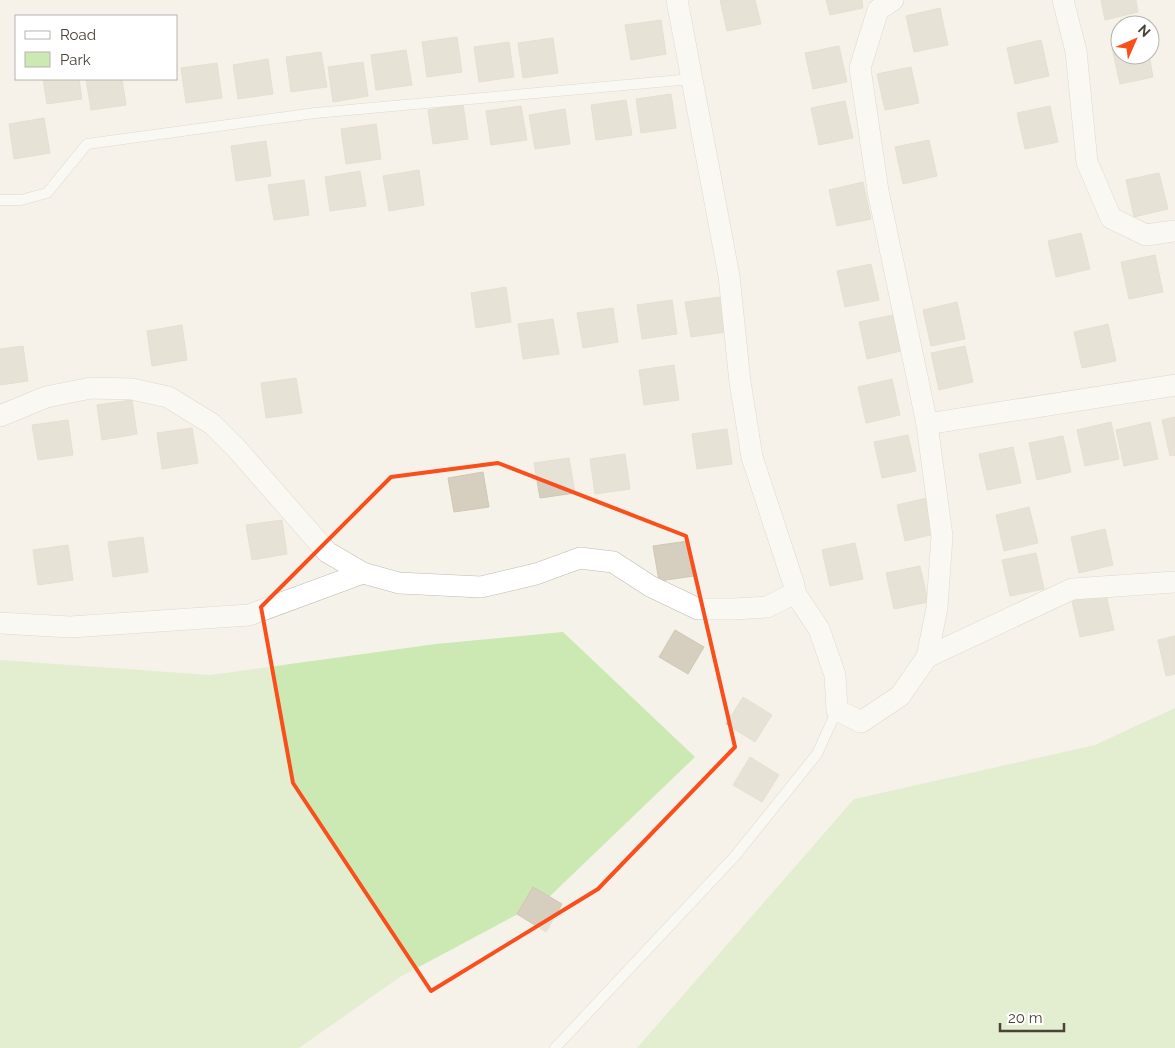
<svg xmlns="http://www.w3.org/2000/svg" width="1175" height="1048" font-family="Raleway,sans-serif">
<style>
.green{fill:#cce8b3}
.building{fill:#d6cfbf;stroke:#d1c8b2}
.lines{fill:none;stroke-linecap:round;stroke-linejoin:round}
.lane-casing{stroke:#c0bbac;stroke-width:11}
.street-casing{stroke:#c0bbac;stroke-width:22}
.lane{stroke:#fff;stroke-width:10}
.street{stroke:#fff;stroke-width:21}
.marked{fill:none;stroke:#f94f1c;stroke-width:4;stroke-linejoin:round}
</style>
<rect width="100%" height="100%" fill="#f5f2ea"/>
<g class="green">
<path d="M563 632 695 757 548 898 400 977 299 1048H0V660L210 675 436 644Z"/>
<path d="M1175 708V1048H637L854 799 1095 745Z"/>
</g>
<g class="building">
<path d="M720 0H755L761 24 727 31Z"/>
<path d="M826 0H862L863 8 830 15Z"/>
<path d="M1101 0H1136L1138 12 1105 20Z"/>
<path d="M940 8 948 45 914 52 906 16Z"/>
<path d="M661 20 666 54 631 60 625 25Z"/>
<path d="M457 37 462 72 427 77 422 42Z"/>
<path d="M553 38 558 73 523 78 518 43Z"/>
<path d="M1041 40 1049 76 1015 84 1007 48Z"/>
<path d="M509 42 514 77 479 82 474 47Z"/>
<path d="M839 46 847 82 813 89 805 53Z"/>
<path d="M1120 46V55H1149L1153 77 1120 84 1112 48Z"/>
<path d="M406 50 412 85 376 90 371 55Z"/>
<path d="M321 52 327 87 291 92 286 57Z"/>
<path d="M268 59 273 94 238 99 233 65Z"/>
<path d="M363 62 368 96 333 102 328 67Z"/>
<path d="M217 63 222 98 186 103 181 68Z"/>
<path d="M911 67 919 103 885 110 877 74Z"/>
<path d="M43 79H79L82 99 47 104Z"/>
<path d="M86 79H122L126 105 91 110Z"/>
<path d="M671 94 676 128 641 133 636 99Z"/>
<path d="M626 100 632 135 596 140 591 105Z"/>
<path d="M845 101 853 138 819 145 811 108Z"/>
<path d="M463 104 468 139 433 144 428 110Z"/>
<path d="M521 106 527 140 491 145 486 111Z"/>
<path d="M1050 106 1058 142 1025 149 1017 113Z"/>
<path d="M565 109 570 144 535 149 529 115Z"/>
<path d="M44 118 50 153 14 159 9 124Z"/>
<path d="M376 124 381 159 346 164 341 129Z"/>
<path d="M929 140 937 176 903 184 895 147Z"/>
<path d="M266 141 271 176 236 181 231 146Z"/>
<path d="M419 170 424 205 389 211 383 176Z"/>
<path d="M360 171 366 206 330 211 325 177Z"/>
<path d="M1159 173 1168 209 1134 217 1126 180Z"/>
<path d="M304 180 309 215 274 220 268 185Z"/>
<path d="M863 182 871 219 837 226 829 190Z"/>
<path d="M1081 233 1090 269 1056 277 1048 241Z"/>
<path d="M1155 255 1163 292 1129 299 1121 262Z"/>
<path d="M871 264 879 300 845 307 837 271Z"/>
<path d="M506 287 511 322 476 328 471 293Z"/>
<path d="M721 297 726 332 691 337 685 302Z"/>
<path d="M672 300 677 334 642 339 637 305Z"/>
<path d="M957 302 965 339 931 346 923 310Z"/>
<path d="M613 308 618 342 583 348 577 313Z"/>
<path d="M893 315 901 351 867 359 859 322Z"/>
<path d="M553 319 559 354 523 359 518 324Z"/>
<path d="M1108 324 1116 361 1082 368 1074 332Z"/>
<path d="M182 325 187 360 152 366 147 331Z"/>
<path d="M23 346 28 381 0 385V349Z"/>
<path d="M965 346 973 382 939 390 931 353Z"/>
<path d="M674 365 679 400 644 405 639 370Z"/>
<path d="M296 378 302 413 266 418 261 383Z"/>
<path d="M892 379 900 415 866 423 858 387Z"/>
<path d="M132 400 137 434 102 440 97 405Z"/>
<path d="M1175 417V455L1170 456 1162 420Z"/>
<path d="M68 420 73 455 38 460 32 425Z"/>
<path d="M1111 422 1119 459 1085 466 1077 430Z"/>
<path d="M1150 422 1158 459 1124 466 1116 430Z"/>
<path d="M192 428 198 463 162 469 157 433Z"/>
<path d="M727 429 732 464 697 469 692 434Z"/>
<path d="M908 435 916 471 882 478 874 442Z"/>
<path d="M1063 436 1071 472 1037 480 1029 443Z"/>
<path d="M1013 447 1021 483 987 490 979 454Z"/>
<path d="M625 454 630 489 595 494 590 459Z"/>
<path d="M569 458 575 493 540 498 534 463Z"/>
<path d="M483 472 489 507 454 512 448 478Z"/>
<path d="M931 497 939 533 905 541 897 505Z"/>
<path d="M1029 507 1038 543 1004 551 996 515Z"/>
<path d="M282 520 287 554 252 560 246 525Z"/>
<path d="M1105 529 1113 565 1079 573 1071 537Z"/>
<path d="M143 537 148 572 113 577 108 542Z"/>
<path d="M688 541 694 576 659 581 653 546Z"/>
<path d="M855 543 863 579 830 586 822 550Z"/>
<path d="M68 545 73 580 38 585 33 550Z"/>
<path d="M1036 553 1044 589 1010 596 1002 560Z"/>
<path d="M920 566 928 602 894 609 886 573Z"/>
<path d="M1106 594 1114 630 1080 637 1072 601Z"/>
<path d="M675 630 704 647 688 674 659 657Z"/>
<path d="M1175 636V674L1166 676 1158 640Z"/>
<path d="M743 697 772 715 755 742 726 724Z"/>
<path d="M750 757 779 775 762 802 733 785Z"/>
<path d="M533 887 562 904 546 932 517 914Z"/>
</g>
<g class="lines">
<g class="lane-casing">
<g id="lane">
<path d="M0 200H21L47 193 87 144 315 113 692 79"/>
<path d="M555 1048 735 856 817 754 837 710"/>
</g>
</g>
<g class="street-casing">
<g id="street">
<path d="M1063 0 1076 51 1087 162 1111 218 1146 235 1175 231"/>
<path d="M0 416 46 397 91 388 132 389 168 397 212 424 237 449 327 552 363 573 399 583 481 587 536 574 580 558 613 562 650 586 698 609H734L767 607 795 593 794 585 752 457 740 382 729 276 677 0"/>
<path d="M927 424 1175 385"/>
<path d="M795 593 819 629 835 675 837 710 861 722 900 696 927 657 937 608 942 536 927 424 878 191 860 68 878 10 893 0"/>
<path d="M0 623 70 627 249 615 363 573"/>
<path d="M927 657 1072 589 1175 582"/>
</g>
</g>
<use href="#lane" class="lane"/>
<use href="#street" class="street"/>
</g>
<path d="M0 0H1175V1048H0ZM498 463 686 536 735 747 598 889 431 991 293 783 261 607 391 477Z" fill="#f5f2ea" fill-opacity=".55" fill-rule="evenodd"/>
<path class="marked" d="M498 463 686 536 735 747 598 889 431 991 293 783 261 607 391 477Z"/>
<rect x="15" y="15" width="162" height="65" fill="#ffffff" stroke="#b6b4af"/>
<rect x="25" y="31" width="25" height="8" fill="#ffffff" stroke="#b6b4af"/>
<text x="60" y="40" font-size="15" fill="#494338">Road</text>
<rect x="25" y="52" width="25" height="15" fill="#cce8b3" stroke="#b6b4af"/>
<text x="60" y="65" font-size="15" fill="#494338">Park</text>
<g transform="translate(1135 40) rotate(45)"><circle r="24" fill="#ffffff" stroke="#b6b4af"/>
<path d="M0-4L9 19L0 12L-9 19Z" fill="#f94f1c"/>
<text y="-8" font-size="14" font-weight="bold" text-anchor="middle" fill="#494338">N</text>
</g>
<path d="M1000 1023v8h64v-8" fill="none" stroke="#494338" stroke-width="2.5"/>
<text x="1008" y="1023" font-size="15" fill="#494338" stroke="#ffffff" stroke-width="4" paint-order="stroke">20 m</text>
</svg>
